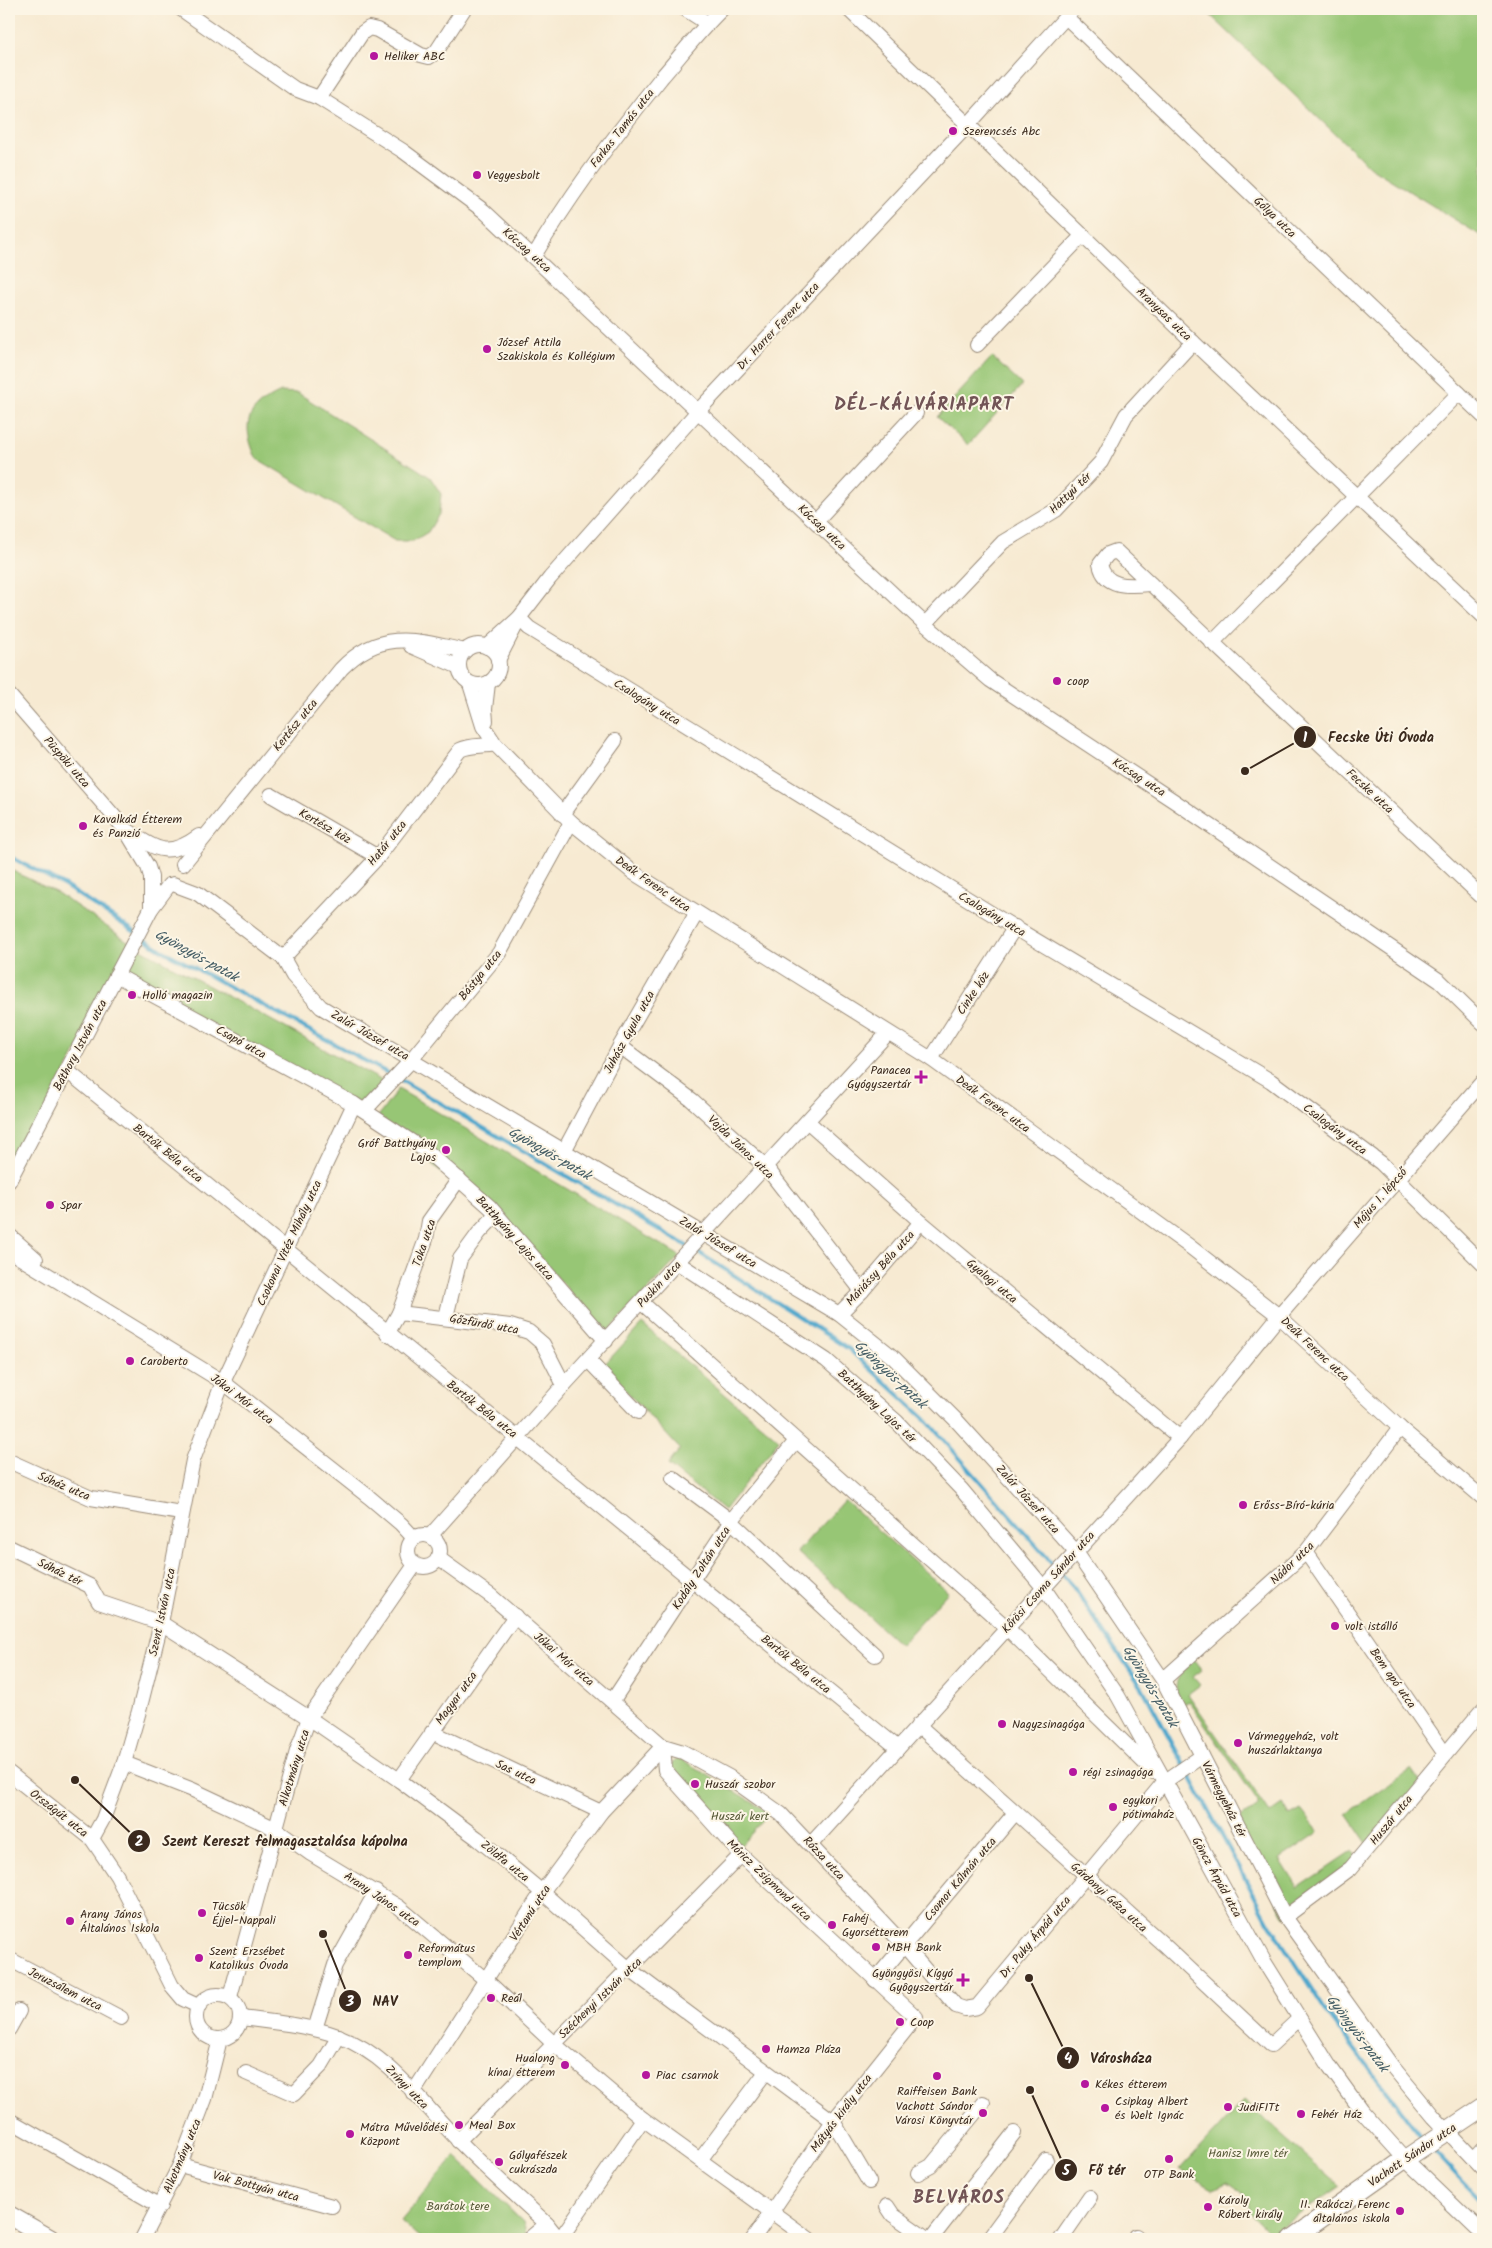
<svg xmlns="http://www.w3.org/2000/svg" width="1492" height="2248" font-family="Kalam,sans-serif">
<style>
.green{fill:#97c674;stroke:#697849}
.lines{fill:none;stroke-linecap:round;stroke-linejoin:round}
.stream{stroke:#4fa7cc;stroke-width:4}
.minor-casing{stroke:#998a78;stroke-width:16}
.major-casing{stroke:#998a78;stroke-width:20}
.minor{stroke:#fff;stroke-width:14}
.major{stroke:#fff;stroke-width:18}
.poi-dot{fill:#b5179e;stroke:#fcf5e5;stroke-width:2}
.labels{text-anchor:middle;stroke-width:4;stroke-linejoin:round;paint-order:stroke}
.poi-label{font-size:12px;fill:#3b2a1e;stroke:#fcf5e5;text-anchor:start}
.street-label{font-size:12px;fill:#3b2a1e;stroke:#fcf5e5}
.park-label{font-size:12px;fill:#575938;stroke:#fcf5e5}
.water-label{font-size:14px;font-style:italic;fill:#435c64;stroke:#fcf5e5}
.district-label{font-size:18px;font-weight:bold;letter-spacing:1px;fill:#725456;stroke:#fcf5e5}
.leader{fill:none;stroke:#3b2a1e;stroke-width:2}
.callout-dot{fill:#3b2a1e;stroke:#fcf5e5;stroke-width:2}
.mark-label{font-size:15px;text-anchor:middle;font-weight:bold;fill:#fff}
.callout-label{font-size:14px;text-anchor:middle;font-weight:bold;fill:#3b2a1e;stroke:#fcf5e5;stroke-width:4;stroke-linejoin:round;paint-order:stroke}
</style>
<rect width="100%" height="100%" fill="#fcf5e5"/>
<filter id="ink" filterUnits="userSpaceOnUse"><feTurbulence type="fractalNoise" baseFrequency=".02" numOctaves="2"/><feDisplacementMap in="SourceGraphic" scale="10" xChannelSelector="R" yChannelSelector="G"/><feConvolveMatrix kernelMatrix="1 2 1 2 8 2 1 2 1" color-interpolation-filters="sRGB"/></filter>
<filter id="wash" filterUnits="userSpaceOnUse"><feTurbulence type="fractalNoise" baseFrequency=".0096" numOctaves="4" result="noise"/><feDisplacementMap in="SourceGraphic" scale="20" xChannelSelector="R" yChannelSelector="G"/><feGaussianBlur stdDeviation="1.12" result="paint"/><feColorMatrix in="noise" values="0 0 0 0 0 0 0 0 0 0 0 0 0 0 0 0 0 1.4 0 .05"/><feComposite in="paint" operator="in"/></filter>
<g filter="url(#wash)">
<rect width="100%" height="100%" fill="#f7ead2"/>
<g class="green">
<path d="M1204 9H1483V237L1370 167Z"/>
<path d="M992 357 1022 385 968 445 937 417Z"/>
<path d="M281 392 298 393 430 477 441 494 439 514 428 532 413 541H395L256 458C241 423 246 408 281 392Z"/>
<path d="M9 869 59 894 132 944 388 1084 359 1107 117 975 9 1179Z"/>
<path d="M398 1089 419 1101 680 1256 606 1334 533 1249 377 1118Z"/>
<path d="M642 1324 779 1440 724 1510 668 1465 680 1449 603 1366Z"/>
<path d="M844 1500 948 1592 900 1645 797 1552Z"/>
<path d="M1194 1660 1202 1670 1193 1677 1200 1685 1188 1694 1270 1813 1283 1804 1290 1816 1301 1810 1319 1832 1280 1859 1298 1888 1353 1851 1358 1859 1285 1917 1236 1821 1260 1805 1189 1701 1181 1706C1171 1682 1177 1676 1194 1660Z"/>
<path d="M678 1757 770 1813 740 1846 671 1765Z"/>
<path d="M1411 1769 1421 1783 1369 1846 1347 1814Z"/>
<path d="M1244 2101 1340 2186 1271 2234 1250 2213 1247 2197 1227 2183 1212 2188 1180 2170Z"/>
<path d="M455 2156 523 2222 526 2233 521 2239H421L401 2221Z"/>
</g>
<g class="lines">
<g class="stream">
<path d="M9 856 65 886 135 932"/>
<path d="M141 936 160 949 393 1076"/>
<path d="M399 1079 687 1246"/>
<path d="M693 1249 849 1349 928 1422 1057 1569"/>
<path d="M1062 1574 1074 1588 1143 1689 1269 1923 1329 2016 1424 2140"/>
<path d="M1430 2147 1483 2203"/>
</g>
</g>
</g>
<g filter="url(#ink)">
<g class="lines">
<g class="minor-casing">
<g id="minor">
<path d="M181 9 295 89 319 98 403 151 484 211 925 624 990 680 1174 801 1440 981 1483 1023"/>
<path d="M685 9 707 23"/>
<path d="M848 9 1193 342 1483 616"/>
<path d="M1067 18 1483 416"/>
<path d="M319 98 362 33 369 28 377 30 421 55 429 57 436 52 464 9"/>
<path d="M534 256C571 193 615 135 661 78 681 55 700 30 722 9"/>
<path d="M977 345 1083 235"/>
<path d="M816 521 916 413"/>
<path d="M1151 584C1130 586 1105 589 1100 564L1108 554 1116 551 1483 898"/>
<path d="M519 618 529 628 1002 920 1271 1081 1381 1163 1483 1264"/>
<path d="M925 624 1003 542 1056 510 1101 462 1126 415 1193 342"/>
<path d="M1212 643 1459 393"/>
<circle cx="479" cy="665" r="20"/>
<path d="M411 646 459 667"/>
<path d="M487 647 519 618 550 578 699 410 968 125 1073 9"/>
<path d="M498 660 517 623"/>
<path d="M470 684 483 726 495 744 571 822 634 873 931 1059 1189 1246 1279 1316 1400 1428 1483 1498"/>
<path d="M9 695 125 829 148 867 151 877V909"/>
<path d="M486 721 485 709 488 683"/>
<path d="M271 795 378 857"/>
<path d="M562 814 615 741"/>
<path d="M130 832C158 852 170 857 199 836"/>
<path d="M183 864 341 669C380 628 417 640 465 651"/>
<path d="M173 884 197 893 283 958 293 976 321 1007 839 1314 894 1358 957 1421 1076 1552 1163 1680 1285 1917 1392 2066 1434 2117 1483 2169"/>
<path d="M283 958 378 857 460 750C471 744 483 747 495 744"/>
<path d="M116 975 354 1104 429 1153 490 1207 606 1341"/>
<path d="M620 1046 692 1100 766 1167 862 1291"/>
<path d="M931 1059 1015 927"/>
<path d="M66 1070 898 1748"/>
<path d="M365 1110 406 1066 499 953 571 822"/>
<path d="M807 1121 921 1222 1180 1438"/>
<path d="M564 1151 620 1046 696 914"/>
<path d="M9 1181 151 909 169 885"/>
<path d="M9 1235 36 1259"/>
<path d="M9 1251 223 1382 369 1497 401 1524 414 1538"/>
<path d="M678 1263 826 1360 897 1422 961 1489 1043 1587 1118 1696 1265 1963 1330 2067 1361 2110 1405 2159 1483 2234"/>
<path d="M642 1303 1006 1627 1154 1772"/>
<path d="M399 1313 426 1239 429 1221 459 1179"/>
<path d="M839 1314 862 1291 921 1222"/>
<path d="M446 1317 460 1259 479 1233 496 1215"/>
<path d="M387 1334 399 1313 510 1326 529 1332 543 1344 564 1385"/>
<path d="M588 1360 638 1412"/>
<path d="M9 1461 91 1498 181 1513"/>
<path d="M673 1478 731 1521 875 1655"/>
<circle cx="424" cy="1551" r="16"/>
<path d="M430 1536 564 1385 888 1033"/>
<path d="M9 1547 90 1586 99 1602 161 1623 309 1718 399 1780 477 1838 542 1892 630 1970 833 2121 869 2182"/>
<path d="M1306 1552 1445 1754"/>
<path d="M438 1558 491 1596 663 1746 683 1752 729 1777 781 1814 904 1945 956 2006 965 2009 977 2007 1164 1782 1202 1756"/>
<path d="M1163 1680 1306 1552 1400 1428"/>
<path d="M613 1700 731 1521 796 1441"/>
<path d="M918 1725 1163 1944 1271 2045 1299 2019"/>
<path d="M432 1732 601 1812"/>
<path d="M663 1746 665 1770 741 1855 916 2017 833 2121 753 2239"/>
<path d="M124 1763 193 1790 276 1829 311 1854 399 1907 487 1981 553 2043 643 2119 809 2239"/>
<path d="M9 1773 92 1839 117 1876 172 1986 183 1999 198 2006"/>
<path d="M399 1780 515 1616"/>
<path d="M92 1839 103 1819 124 1763 139 1711 161 1623 193 1460 223 1382 354 1104"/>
<path d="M811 1844 1180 1438 1279 1316 1483 1081"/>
<path d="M1285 1917 1351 1868 1483 1709"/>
<path d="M9 1959 121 2018"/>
<path d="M875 1980 1015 1813"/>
<circle cx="218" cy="2017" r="22"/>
<path d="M230 1997 297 1751 309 1718 415 1565"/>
<path d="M241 2018C273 2022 307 2025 338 2036 390 2055 421 2103 458 2140 486 2169 517 2196 547 2224L559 2239"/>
<path d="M9 2029 19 2011"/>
<path d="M315 2029 335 1965 376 1892"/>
<path d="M246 2073 294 2094 321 2066 339 2036"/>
<path d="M413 2093 542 1892 601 1812 663 1746"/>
<path d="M9 2120 160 2206"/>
<path d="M458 2141 741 1855"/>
<path d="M1474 2159 1483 2149"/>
<path d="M700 2160 766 2072"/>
<path d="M180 2165 332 2206"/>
<path d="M918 2173 931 2166 983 2103"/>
<path d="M887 2206 893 2215 927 2239"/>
<path d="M142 2239 180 2165 205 2099 220 2039"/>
<path d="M529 2239 547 2224"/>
<path d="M560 2239 643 2119"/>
<path d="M931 2239 1014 2133"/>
<path d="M988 2239 1046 2160"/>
<path d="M1061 2239 1090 2197"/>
<path d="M1135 2239 1136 2236"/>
</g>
</g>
<g class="major-casing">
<g id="major">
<path d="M9 2215 51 2239"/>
<path d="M1292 2239 1405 2159 1483 2107"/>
</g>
</g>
<use href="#minor" class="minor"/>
<use href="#major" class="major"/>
</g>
</g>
<g class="poi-dot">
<circle cx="374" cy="56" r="5"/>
<circle cx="953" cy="131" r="5"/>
<circle cx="477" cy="175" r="5"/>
<circle cx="487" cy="349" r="5"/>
<circle cx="1057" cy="681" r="5"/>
<circle cx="83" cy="826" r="5"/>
<circle cx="132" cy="995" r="5"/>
<path d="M918.5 1069.5h5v5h5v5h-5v5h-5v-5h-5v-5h5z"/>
<circle cx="446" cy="1150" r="5"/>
<circle cx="50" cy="1205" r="5"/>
<circle cx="130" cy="1361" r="5"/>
<circle cx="1243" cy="1505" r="5"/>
<circle cx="1335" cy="1626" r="5"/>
<circle cx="1002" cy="1724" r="5"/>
<circle cx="1238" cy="1743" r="5"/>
<circle cx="1073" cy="1772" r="5"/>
<circle cx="695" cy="1784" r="5"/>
<circle cx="1113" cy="1807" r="5"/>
<circle cx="202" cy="1913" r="5"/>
<circle cx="70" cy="1921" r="5"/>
<circle cx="832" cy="1925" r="5"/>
<circle cx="876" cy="1947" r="5"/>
<circle cx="408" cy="1955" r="5"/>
<circle cx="199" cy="1958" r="5"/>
<path d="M960.5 1972.5h5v5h5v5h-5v5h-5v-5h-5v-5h5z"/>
<circle cx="491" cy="1998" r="5"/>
<circle cx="900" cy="2022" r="5"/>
<circle cx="766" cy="2049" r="5"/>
<circle cx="565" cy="2065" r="5"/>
<circle cx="646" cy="2075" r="5"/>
<circle cx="937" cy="2076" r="5"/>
<circle cx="1085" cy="2084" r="5"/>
<circle cx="1228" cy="2107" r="5"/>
<circle cx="1105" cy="2108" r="5"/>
<circle cx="983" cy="2113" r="5"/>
<circle cx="1301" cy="2114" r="5"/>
<circle cx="459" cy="2125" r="5"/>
<circle cx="350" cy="2134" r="5"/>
<circle cx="1169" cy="2159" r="5"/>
<circle cx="499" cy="2162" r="5"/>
<circle cx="1208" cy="2207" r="5"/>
<circle cx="1400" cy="2211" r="5"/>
</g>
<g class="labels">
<g class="poi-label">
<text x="384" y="60">Heliker ABC</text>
<text x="963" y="135">Szerencsés Abc</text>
<text x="487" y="179">Vegyesbolt</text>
<text x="497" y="346">József Attila<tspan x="497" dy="14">Szakiskola és Kollégium</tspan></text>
<text x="1067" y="685">coop</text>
<text x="93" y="823">Kavalkád Étterem<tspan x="93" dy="14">és Panzió</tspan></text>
<text x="142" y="999">Holló magazin</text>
<text x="911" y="1074" text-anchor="end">Panacea<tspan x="911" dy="14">Gyógyszertár</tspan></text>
<text x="436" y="1147" text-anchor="end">Gróf Batthyány<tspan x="436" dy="14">Lajos</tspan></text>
<text x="60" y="1209">Spar</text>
<text x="140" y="1365">Caroberto</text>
<text x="1253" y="1509">Erőss-Bíró-kúria</text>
<text x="1345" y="1630">volt istálló</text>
<text x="1012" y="1728">Nagyzsinagóga</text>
<text x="1248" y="1740">Vármegyeház, volt<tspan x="1248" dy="14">huszárlaktanya</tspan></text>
<text x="1083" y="1776">régi zsinagóga</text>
<text x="705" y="1788">Huszár szobor</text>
<text x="1123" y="1804">egykori<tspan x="1123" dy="14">pótimaház</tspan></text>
<text x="212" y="1910">Tücsök<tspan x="212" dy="14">Éjjel-Nappali</tspan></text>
<text x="80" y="1918">Arany János<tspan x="80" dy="14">Általános Iskola</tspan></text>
<text x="842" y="1922">Fahéj<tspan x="842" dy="14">Gyorsétterem</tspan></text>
<text x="886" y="1951">MBH Bank</text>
<text x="418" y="1952">Református<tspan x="418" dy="14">templom</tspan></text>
<text x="209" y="1955">Szent Erzsébet<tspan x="209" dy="14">Katolikus Óvoda</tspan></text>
<text x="953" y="1977" text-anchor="end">Gyöngyösi Kígyó<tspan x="953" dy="14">Gyôgyszertár</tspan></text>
<text x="501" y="2002">Reál</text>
<text x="910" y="2026">Coop</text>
<text x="776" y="2053">Hamza Pláza</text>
<text x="555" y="2062" text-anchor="end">Hualong<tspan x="555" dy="14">kínai étterem</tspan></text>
<text x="656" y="2079">Piac csarnok</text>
<text x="1095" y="2088">Kékes étterem</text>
<text x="937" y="2095" text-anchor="middle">Raiffeisen Bank</text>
<text x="1115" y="2105">Csipkay Albert<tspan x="1115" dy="14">és Welt Ignác</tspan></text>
<text x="973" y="2110" text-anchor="end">Vachott Sándor<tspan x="973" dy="14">Városi Könyvtár</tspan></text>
<text x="1238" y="2111">JudiFITt</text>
<text x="1311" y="2118">Fehér Ház</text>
<text x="469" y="2129">Meal Box</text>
<text x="360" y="2131">Mátra Művelődési<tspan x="360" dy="14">Központ</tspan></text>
<text x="509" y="2159">Gólyafészek<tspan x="509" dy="14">cukrászda</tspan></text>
<text x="1169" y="2178" text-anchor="middle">OTP Bank</text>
<text x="1218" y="2204">Károly<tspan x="1218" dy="14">Róbert király</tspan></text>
<text x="1390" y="2208" text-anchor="end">II. Rákóczi Ferenc<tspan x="1390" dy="14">általános iskola</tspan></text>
</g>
<g class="street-label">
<text transform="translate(622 128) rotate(-52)" y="4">Farkas Tamás utca</text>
<text transform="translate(1275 217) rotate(44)" y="4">Gólya utca</text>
<text transform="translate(527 250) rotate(42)" y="4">Kócsag utca</text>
<text transform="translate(1164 314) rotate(44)" y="4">Aranysas utca</text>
<text transform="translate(778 326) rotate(-47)" y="4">Dr. Harrer Ferenc utca</text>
<text transform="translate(1070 493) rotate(-44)" y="4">Hattyú tér</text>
<text transform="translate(822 527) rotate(43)" y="4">Kócsag utca</text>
<text transform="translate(647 702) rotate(32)" y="4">Csalogány utca</text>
<text transform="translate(295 725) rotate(-51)" y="4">Kertész utca</text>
<text transform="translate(67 762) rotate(49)" y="4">Püspöki utca</text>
<text transform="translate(1139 777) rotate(33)" y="4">Kócsag utca</text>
<text transform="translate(1370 791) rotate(43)" y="4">Fecske utca</text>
<text transform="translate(325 826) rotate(30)" y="4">Kertész köz</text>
<text transform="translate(387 843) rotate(-51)" y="4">Határ utca</text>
<text transform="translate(653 884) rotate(35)" y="4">Deák Ferenc utca</text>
<text transform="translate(992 914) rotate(31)" y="4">Csalogány utca</text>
<text transform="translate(480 975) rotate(-51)" y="4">Bástya utca</text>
<text transform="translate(973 993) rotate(-57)" y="4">Cinke köz</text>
<text transform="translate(629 1032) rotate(-61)" y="4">Juhász Gyula utca</text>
<text transform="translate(370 1035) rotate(30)" y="4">Zalár József utca</text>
<text transform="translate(241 1042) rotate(29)" y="4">Csapó utca</text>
<text transform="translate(80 1045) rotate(-62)" y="4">Báthory István utca</text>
<text transform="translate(993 1104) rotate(36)" y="4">Deák Ferenc utca</text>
<text transform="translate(1335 1129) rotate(37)" y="4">Csalogány utca</text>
<text transform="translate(741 1147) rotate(44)" y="4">Vajda János utca</text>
<text transform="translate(168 1153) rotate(39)" y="4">Bartók Béla utca</text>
<text transform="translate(1380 1198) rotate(-49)" y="4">Május 1. lépcső</text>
<text transform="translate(515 1238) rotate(48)" y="4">Batthyány Lajos utca</text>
<text transform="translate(718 1242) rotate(31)" y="4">Zalár József utca</text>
<text transform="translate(289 1243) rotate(-65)" y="4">Csokonai Vitéz Mihály utca</text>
<text transform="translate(424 1243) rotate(-71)" y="4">Toka utca</text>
<text transform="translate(880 1268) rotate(-48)" y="4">Máriássy Béla utca</text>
<text transform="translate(992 1281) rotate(40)" y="4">Gyalogi utca</text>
<text transform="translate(659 1284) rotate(-47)" y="4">Puskin utca</text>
<text transform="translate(484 1324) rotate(10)" y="4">Gőzfürdő utca</text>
<text transform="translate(1315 1349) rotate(43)" y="4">Deák Ferenc utca</text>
<text transform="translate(242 1399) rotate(37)" y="4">Jókai Mór utca</text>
<text transform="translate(877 1406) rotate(43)" y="4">Batthyány Lajos tér</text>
<text transform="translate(482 1409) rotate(38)" y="4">Bartók Béla utca</text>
<text transform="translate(64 1486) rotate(23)" y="4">Sóház utca</text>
<text transform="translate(1028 1499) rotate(48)" y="4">Zalár József utca</text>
<text transform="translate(1292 1563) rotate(-44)" y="4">Nádor utca</text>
<text transform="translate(701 1568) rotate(-57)" y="4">Kodály Zoltán utca</text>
<text transform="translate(60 1572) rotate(26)" y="4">Sóház tér</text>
<text transform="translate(1048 1582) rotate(-48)" y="4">Kőrösi Csoma Sándor utca</text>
<text transform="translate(162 1612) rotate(-78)" y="4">Szent István utca</text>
<text transform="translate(564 1659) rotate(41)" y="4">Jókai Mór utca</text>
<text transform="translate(796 1664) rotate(39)" y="4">Bartók Béla utca</text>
<text transform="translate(1393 1678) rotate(55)" y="4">Bem apó utca</text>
<text transform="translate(456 1698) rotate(-54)" y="4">Magyar utca</text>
<text transform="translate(294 1768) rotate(-73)" y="4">Alkotmány utca</text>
<text transform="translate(516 1772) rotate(25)" y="4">Sas utca</text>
<text transform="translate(1224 1799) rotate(63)" y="4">Vármegyeház tér</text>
<text transform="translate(59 1813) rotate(38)" y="4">Országút utca</text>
<text transform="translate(1391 1820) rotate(-51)" y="4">Huszár utca</text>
<text transform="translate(824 1858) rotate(47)" y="4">Rózsa utca</text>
<text transform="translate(505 1861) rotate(39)" y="4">Zöldfa utca</text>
<text transform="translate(1217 1877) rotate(61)" y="4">Göncz Árpád utca</text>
<text transform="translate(960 1879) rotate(-50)" y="4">Csomor Kálmán utca</text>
<text transform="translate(769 1880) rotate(44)" y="4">Móricz Zsigmond utca</text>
<text transform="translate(1109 1897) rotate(42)" y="4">Gárdonyi Géza utca</text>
<text transform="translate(382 1899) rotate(34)" y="4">Arany János utca</text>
<text transform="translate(530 1913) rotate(-57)" y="4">Vértanú utca</text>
<text transform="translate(1035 1937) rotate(-50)" y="4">Dr. Puky Árpád utca</text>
<text transform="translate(65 1989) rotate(27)" y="4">Jeruzsálem utca</text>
<text transform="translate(600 1998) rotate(-44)" y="4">Széchenyi István utca</text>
<text transform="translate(407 2087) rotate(46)" y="4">Zrínyi utca</text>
<text transform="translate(841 2113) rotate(-53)" y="4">Mátyás király utca</text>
<text transform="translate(1412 2155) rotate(-34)" y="4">Vachott Sándor utca</text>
<text transform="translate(182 2156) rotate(-67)" y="4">Alkotmány utca</text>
<text transform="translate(256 2186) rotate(15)" y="4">Vak Bottyán utca</text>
</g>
<g class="park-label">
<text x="740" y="1820">Huszár kert</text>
<text x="1248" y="2157">Hanisz Imre tér</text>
<text x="458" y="2210">Barátok tere</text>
</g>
<g class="water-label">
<text transform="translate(197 955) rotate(29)" y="5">Gyöngyös-patak</text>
<text transform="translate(550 1153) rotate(30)" y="5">Gyöngyös-patak</text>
<text transform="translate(891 1374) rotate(43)" y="5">Gyöngyös-patak</text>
<text transform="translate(1151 1686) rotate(59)" y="5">Gyöngyös-patak</text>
<text transform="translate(1358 2033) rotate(53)" y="5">Gyöngyös-patak</text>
</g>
<g class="district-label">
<text x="924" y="410">DÉL-KÁLVÁRIAPART</text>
<text x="959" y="2203">BELVÁROS</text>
</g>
</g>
<path class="leader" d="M1245 771L1305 737M75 1780L139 1841M323 1934L350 2001M1029 1978L1068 2058M1030 2090L1066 2170"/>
<g class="callout-dot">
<circle cx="1245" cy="771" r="5"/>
<circle cx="75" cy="1780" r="5"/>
<circle cx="323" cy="1934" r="5"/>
<circle cx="1029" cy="1978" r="5"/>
<circle cx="1030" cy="2090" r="5"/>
<circle cx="1305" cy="737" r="12"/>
<circle cx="139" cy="1841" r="12"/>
<circle cx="350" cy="2001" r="12"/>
<circle cx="1068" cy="2058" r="12"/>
<circle cx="1066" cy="2170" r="12"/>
</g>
<g class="mark-label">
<text x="1305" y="742">1</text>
<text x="139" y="1846">2</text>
<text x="350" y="2006">3</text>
<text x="1068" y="2063">4</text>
<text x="1066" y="2175">5</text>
</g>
<g class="callout-label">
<text x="1381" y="742">Fecske Úti Óvoda</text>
<text x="285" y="1846">Szent Kereszt felmagasztalása kápolna</text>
<text x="385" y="2006">NAV</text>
<text x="1121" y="2063">Városháza</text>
<text x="1107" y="2175">Fő tér</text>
</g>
<rect width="1492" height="2248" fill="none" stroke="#fcf5e5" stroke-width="30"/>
</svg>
